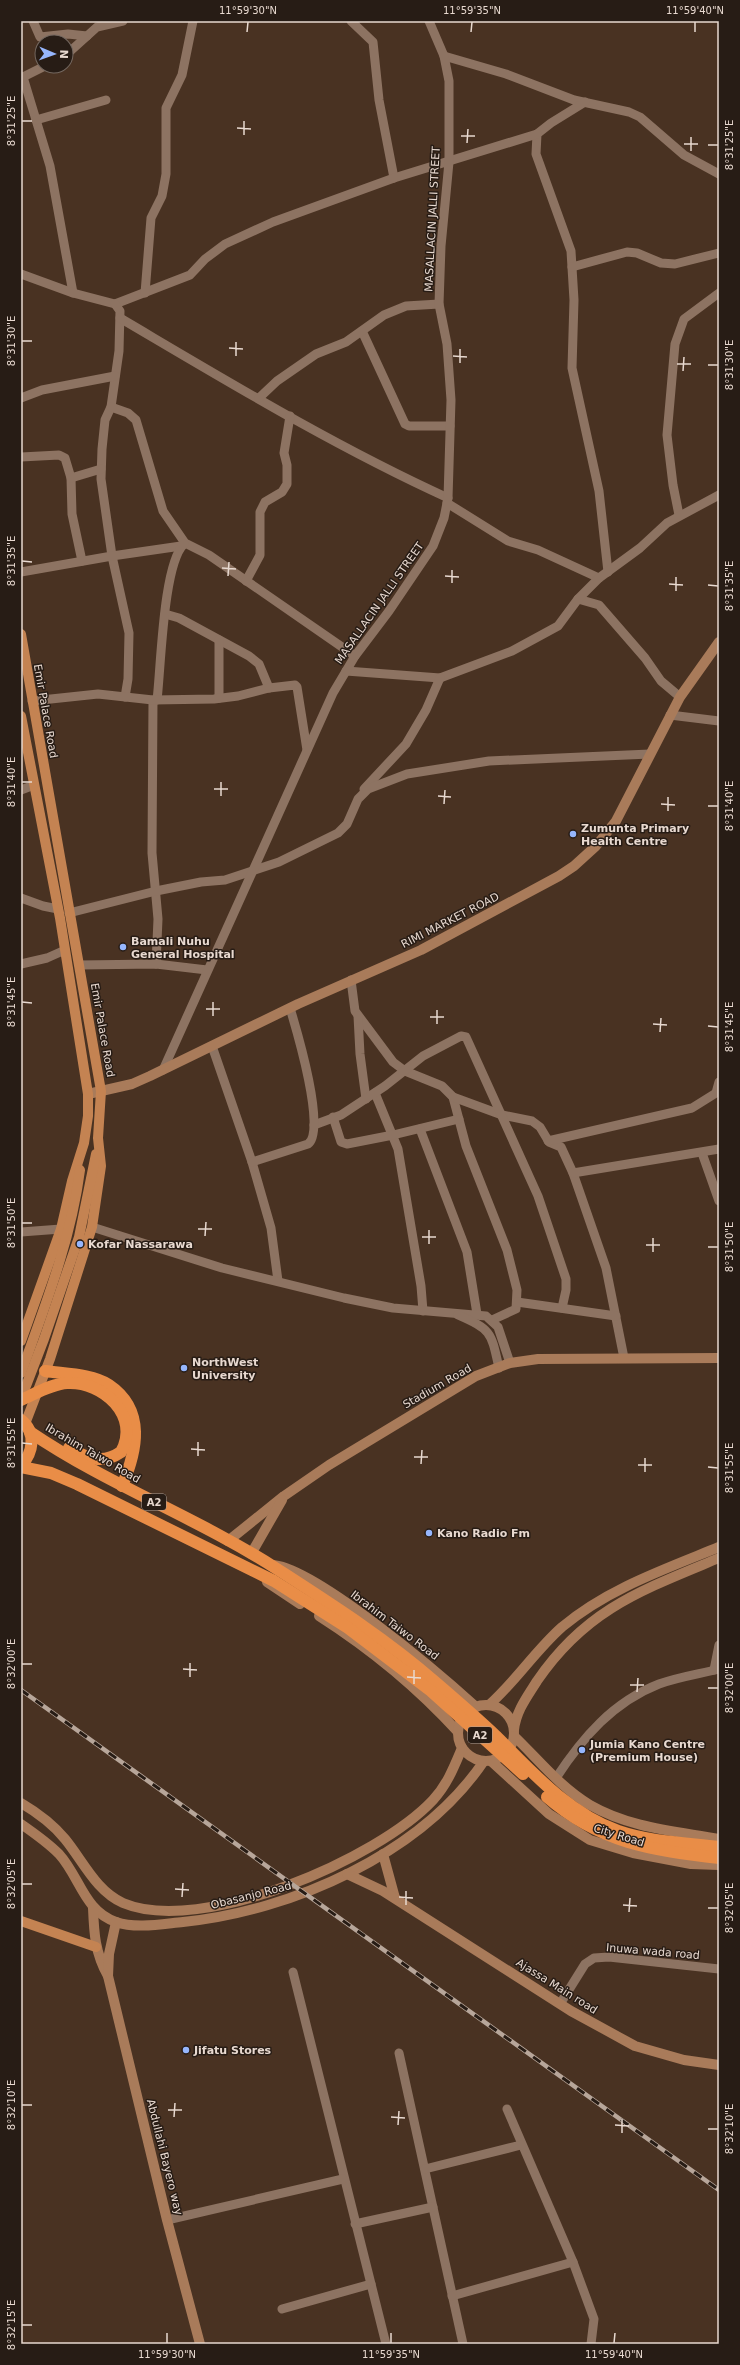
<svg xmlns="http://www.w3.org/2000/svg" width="740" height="2365" font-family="'DejaVu Sans',sans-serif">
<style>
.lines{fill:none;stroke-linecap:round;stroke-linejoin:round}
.street{stroke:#8d7362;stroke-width:9}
.secondary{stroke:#a97b5a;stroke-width:10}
.primary{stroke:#c48352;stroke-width:10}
.highway{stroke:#e98d47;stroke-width:12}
.rail-casing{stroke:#b7a69a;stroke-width:4.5}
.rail{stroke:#271c15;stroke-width:3;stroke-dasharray:9;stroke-linecap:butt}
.ticks{fill:none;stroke:#e8d9d0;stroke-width:1.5}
.poi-dot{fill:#96b6fd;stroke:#271c15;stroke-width:1.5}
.labels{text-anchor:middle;stroke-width:3;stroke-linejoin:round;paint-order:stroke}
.shield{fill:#271c15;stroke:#aea098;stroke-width:1}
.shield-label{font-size:10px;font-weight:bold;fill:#e8d9d0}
.street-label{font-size:11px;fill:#e8d9d0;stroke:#271c15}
.poi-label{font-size:11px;font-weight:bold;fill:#e8d9d0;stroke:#271c15;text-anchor:start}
.neatline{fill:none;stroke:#e8d9d0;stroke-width:1.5}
.ticks-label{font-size:10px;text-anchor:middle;fill:#e8d9d0}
</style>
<rect width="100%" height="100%" fill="#493222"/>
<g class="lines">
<g class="street">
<path d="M33 21 40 37 68 34 87 36"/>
<path d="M351 21 373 42 379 100 394 178"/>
<path d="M66 55 97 27 123 21"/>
<path d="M444 56 506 74 574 100 629 112 640 117 684 155 719 174"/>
<path d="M23 77 50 166 73 293"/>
<path d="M21 78 45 66"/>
<path d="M585 102 551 123 537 134 536 154 571 251 574 300 572 368 599 491 608 572"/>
<path d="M36 120 106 100"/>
<path d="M572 267 627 252 637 253 661 263 675 264 719 253"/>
<path d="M21 274 73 293 115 304 190 275 205 259 225 244 273 222 394 178 537 134"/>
<path d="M145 293 151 218 162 196 166 174V108L182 75 193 21"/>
<path d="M115 304 120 311 119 351 111 407 105 420 102 449 101 479 112 556 129 633 128 679 125 697"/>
<path d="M120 318C227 381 334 446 448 498"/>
<path d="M362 331 405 424 409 426H450"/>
<path d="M21 398 42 390 115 376"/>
<path d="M259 398 277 381 316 354 346 342 384 315 406 306 439 304"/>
<path d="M111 407 128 413 136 420 163 511 185 543 209 555 355 656"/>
<path d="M21 457 59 455 65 458 71 478 72 514 82 561"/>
<path d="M71 478 101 469"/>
<path d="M447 503 508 541 538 550 599 578"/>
<path d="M679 515 673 485 667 435 675 344 684 319 719 293"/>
<path d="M21 572 112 556 181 546"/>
<path d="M246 581 260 555V512L265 502 282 492 287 484V465L284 453 290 416"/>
<path d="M578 599 599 605 645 658 661 681 680 697"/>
<path d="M165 614 179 618 249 656 259 664 269 688"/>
<path d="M219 640V698"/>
<path d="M346 671 440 678 512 651 558 626 578 599 599 578 640 548 667 523 719 495"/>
<path d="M153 700 152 853 158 919 156 964"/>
<path d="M157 700C161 668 163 564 184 544"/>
<path d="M32 701 98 694 153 700 214 699 238 696 269 688 295 685 297 687 307 750"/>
<path d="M670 715 719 721"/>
<path d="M364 789 406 744 426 710 440 678"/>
<path d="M21 790 34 785"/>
<path d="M21 898 43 906 58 909"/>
<path d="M69 913 156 891 201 882 225 880 279 862 338 833 347 824 358 799 368 789 407 774 489 761 650 754"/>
<path d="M21 964 47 958 65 950"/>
<path d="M79 965 156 964 207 970"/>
<path d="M351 980 355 1011 393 1062 405 1071 442 1086 453 1097 466 1146 507 1250 517 1290 516 1309 492 1320"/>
<path d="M358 1016 360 1054 366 1099"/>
<path d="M212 1046 252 1162 271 1228 278 1281"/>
<path d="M163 1070 333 693 355 656 389 611 433 546 444 518 448 498 451 400 447 344 439 304 441 246 449 162V81L444 56 429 21"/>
<path d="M375 1093 398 1149 421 1286 423 1311"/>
<path d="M453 1097 502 1115 532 1121 540 1127 549 1142 561 1147 573 1173 606 1268 624 1358"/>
<path d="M333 1117 341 1142 347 1144 393 1135 459 1119"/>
<path d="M314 1125 341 1115 385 1086 423 1056 461 1036 466 1037 538 1196 566 1279V1290L562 1308"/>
<path d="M420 1129 467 1252 477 1314"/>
<path d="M548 1141 692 1108 716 1093 719 1082"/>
<path d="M702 1153 719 1201"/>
<path d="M252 1162 308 1144C327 1131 296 1028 290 1008"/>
<path d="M573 1173 719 1149"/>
<path d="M92 1227 222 1268 344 1298 393 1308 486 1316 498 1327 510 1363"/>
<path d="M21 1232 61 1229"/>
<path d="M517 1302 616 1316"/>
<path d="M458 1315C492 1330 491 1332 499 1368"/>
<path d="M714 1670 719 1645"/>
<path d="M556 1778C583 1737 613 1702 659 1684 678 1677 699 1674 719 1669"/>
<path d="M293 1972 386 2344"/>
<path d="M560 2004 585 1964 594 1958 609 1957 719 1969"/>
<path d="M399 2053 463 2344"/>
<path d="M507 2109 573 2262 594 2319 591 2344"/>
<path d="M425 2169 521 2145"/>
<path d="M167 2220 343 2179"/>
<path d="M355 2224 433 2207"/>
<path d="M452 2296 573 2262"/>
<path d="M282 2309 371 2284"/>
</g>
<g class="secondary">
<path d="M88 1094 132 1084 150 1076 298 1004 421 950 559 876 574 866 596 846 616 821 680 697 719 642"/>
<path d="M228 1541 284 1496 329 1465 476 1376 510 1363 538 1359 719 1358"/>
<path d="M251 1554 282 1500"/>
<path d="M271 1565C311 1564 442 1676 476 1707"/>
<path d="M267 1582 300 1604"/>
<path d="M319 1616C369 1648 418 1688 458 1732"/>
<path d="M489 1705C516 1681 535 1651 562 1627 607 1589 665 1569 719 1547"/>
<circle cx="486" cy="1733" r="28"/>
<path d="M514 1730C516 1711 527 1697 537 1681 586 1609 642 1590 719 1558"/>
<path d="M514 1736C538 1759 561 1788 590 1805 630 1828 675 1831 719 1839"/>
<path d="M491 1761 549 1814 590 1840 633 1853 691 1864 719 1865"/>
<path d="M21 1803C38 1813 52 1823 65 1839 83 1861 96 1891 123 1903 201 1936 378 1859 433 1800 447 1785 454 1767 462 1748"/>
<path d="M21 1824C34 1833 48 1843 59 1854 80 1877 84 1911 116 1922 136 1929 162 1924 183 1922 292 1911 421 1854 484 1761"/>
<path d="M383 1854 395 1898"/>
<path d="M347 1874 383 1891 571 2011 635 2046 684 2060 719 2065"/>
<path d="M93 1908C94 1933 95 1953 108 1976L167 2220 200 2344"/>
<path d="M108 1976 109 1954 116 1922"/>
</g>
<g class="primary">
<path d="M21 634 101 1091 98 1138 101 1166 92 1227 50 1359 25 1424"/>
<path d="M21 716 60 918 88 1094V1116L84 1143 72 1181 61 1229 21 1341"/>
<path d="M21 1373C45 1306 71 1240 80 1170"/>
<path d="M21 1399 44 1339 79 1237 96 1154"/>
<path d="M21 1921 96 1947"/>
</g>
<g class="highway">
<path d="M45 1371C65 1374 92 1374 109 1385 146 1410 137 1451 122 1486"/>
<path d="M21 1400C35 1394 51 1384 67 1383 103 1381 141 1416 121 1452 102 1465 87 1458 69 1448"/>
<path d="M21 1420C37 1433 33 1453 21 1466"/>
<path d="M30 1432C108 1485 198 1518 277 1569 331 1604 386 1639 434 1681 455 1699 476 1717 496 1736 532 1772 568 1813 618 1831 650 1842 685 1843 719 1847"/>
<path d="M21 1467 51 1473 77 1484 274 1581 348 1628 431 1691 523 1774"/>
<path d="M547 1797C600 1843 651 1850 719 1858"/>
</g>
<g class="rail-casing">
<path id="rail" d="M21 1690 719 2190"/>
</g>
<use href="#rail" class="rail"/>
</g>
<path class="ticks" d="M247 32 248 22M471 32 472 22M695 32V22M22 121H32M237 128 251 129M244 135V121M461 136H475M467 143 468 129M684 144H698M708 145H718M691 151V137M22 341H32M229 348 243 349M236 356V342M453 356 467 357M460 363V349M677 364H691M708 365H718M683 371 684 357M22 561 32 562M222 568 236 569M228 576 229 562M445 576 459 577M452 583V570M669 584 683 585M708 585 718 586M676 591V577M22 782H32M214 789H228M221 796V782M438 796 451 797M444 804 445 790M661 804 675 805M708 806H718M668 811V797M22 1002 32 1003M206 1009H220M213 1016V1002M430 1017H444M437 1024V1010M653 1024 667 1025M708 1026 718 1027M660 1032 661 1018M22 1223H32M198 1229H212M205 1236 206 1222M422 1237H436M429 1244V1230M646 1245H660M708 1247H718M653 1252V1238M22 1443 32 1444M191 1449 205 1450M198 1456V1442M414 1457H428M421 1464 422 1450M638 1465H652M708 1467 718 1468M645 1472V1458M22 1664H32M183 1669 197 1670M190 1677V1663M407 1677 421 1678M414 1684V1670M630 1685H644M708 1688H718M637 1692 638 1678M22 1884H32M175 1889 189 1890M182 1897 183 1883M399 1897 413 1898M406 1905V1891M623 1905 637 1906M708 1908H718M629 1912 630 1898M22 2105H32M168 2110H182M174 2117 175 2103M391 2117 405 2118M398 2125 399 2111M615 2125 629 2126M708 2129H718M622 2133V2119M22 2325H32M167 2343V2333M391 2343V2333M614 2343 615 2333"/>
<g class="poi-dot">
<circle cx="573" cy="834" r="4"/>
<circle cx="123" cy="947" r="4"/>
<circle cx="80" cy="1244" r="4"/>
<circle cx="184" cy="1368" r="4"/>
<circle cx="429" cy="1533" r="4"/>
<circle cx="582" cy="1750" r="4"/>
<circle cx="186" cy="2050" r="4"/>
</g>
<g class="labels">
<g class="shield">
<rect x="142" y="1494" width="24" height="16" rx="3"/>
<rect x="468" y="1727" width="24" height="16" rx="3"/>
</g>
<g class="shield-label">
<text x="154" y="1506">A2</text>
<text x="480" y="1739">A2</text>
</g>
<g class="street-label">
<text transform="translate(432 219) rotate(-87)" y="4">MASALLACIN JALLI STREET</text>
<text transform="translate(379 603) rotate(-55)" y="4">MASALLACIN JALLI STREET</text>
<text transform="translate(46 711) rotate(80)" y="4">Emir Palace Road</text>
<text transform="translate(450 920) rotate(-27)" y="4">RIMI MARKET ROAD</text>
<text transform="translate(103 1030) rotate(80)" y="4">Emir Palace Road</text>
<text transform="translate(437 1386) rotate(-30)" y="4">Stadium Road</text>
<text transform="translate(93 1453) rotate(30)" y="4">Ibrahim Taiwo Road</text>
<text transform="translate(395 1625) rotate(37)" y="4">Ibrahim Taiwo Road</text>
<text transform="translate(619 1835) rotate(17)" y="4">City Road</text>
<text transform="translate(251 1895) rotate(-14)" y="4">Obasanjo Road</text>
<text transform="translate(653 1951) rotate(5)" y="4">Inuwa wada road</text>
<text transform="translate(557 1986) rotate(32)" y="4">Ajassa Main road</text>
<text transform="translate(165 2157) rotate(76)" y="4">Abdullahi Bayero way</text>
</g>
<g class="poi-label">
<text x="581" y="832">Zumunta Primary<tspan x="581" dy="13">Health Centre</tspan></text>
<text x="131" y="945">Bamali Nuhu<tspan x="131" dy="13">General Hospital</tspan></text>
<text x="88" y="1248">Kofar Nassarawa</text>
<text x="192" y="1366">NorthWest<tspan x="192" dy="13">University</tspan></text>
<text x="437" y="1537">Kano Radio Fm</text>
<text x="590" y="1748">Jumia Kano Centre<tspan x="590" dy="13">(Premium House)</tspan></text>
<text x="194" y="2054">Jifatu Stores</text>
</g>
</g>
<rect width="740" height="2365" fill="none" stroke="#271c15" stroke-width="44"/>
<g transform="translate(54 54) rotate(92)"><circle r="19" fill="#271c15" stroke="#746860"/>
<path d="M0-3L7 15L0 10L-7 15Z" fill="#96b6fd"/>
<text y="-6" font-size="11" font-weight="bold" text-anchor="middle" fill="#e8d9d0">N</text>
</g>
<rect x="22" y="22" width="696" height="2321" class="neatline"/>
<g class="ticks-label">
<text x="248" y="14">11°59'30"N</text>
<text x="472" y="14">11°59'35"N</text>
<text x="695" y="14">11°59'40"N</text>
<text transform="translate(11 121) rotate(-90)" y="4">8°31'25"E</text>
<text transform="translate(729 145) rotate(-90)" y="4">8°31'25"E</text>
<text transform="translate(11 341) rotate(-90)" y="4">8°31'30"E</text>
<text transform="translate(729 365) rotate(-90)" y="4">8°31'30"E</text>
<text transform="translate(11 561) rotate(-90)" y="4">8°31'35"E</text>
<text transform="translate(729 586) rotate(-90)" y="4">8°31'35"E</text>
<text transform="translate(11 782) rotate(-90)" y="4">8°31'40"E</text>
<text transform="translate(729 806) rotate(-90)" y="4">8°31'40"E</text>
<text transform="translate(11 1002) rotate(-90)" y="4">8°31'45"E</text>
<text transform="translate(729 1027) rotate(-90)" y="4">8°31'45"E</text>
<text transform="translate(11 1223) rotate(-90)" y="4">8°31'50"E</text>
<text transform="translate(729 1247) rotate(-90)" y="4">8°31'50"E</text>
<text transform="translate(11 1443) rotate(-90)" y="4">8°31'55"E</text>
<text transform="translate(729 1468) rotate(-90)" y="4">8°31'55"E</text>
<text transform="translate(11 1664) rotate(-90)" y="4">8°32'00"E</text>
<text transform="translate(729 1688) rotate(-90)" y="4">8°32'00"E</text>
<text transform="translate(11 1884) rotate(-90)" y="4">8°32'05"E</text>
<text transform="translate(729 1908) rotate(-90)" y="4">8°32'05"E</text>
<text transform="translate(11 2105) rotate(-90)" y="4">8°32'10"E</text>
<text transform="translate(729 2129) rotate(-90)" y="4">8°32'10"E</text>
<text transform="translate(11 2325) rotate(-90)" y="4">8°32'15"E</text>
<text x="167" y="2358">11°59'30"N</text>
<text x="391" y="2358">11°59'35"N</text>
<text x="614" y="2358">11°59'40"N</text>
</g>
</svg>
